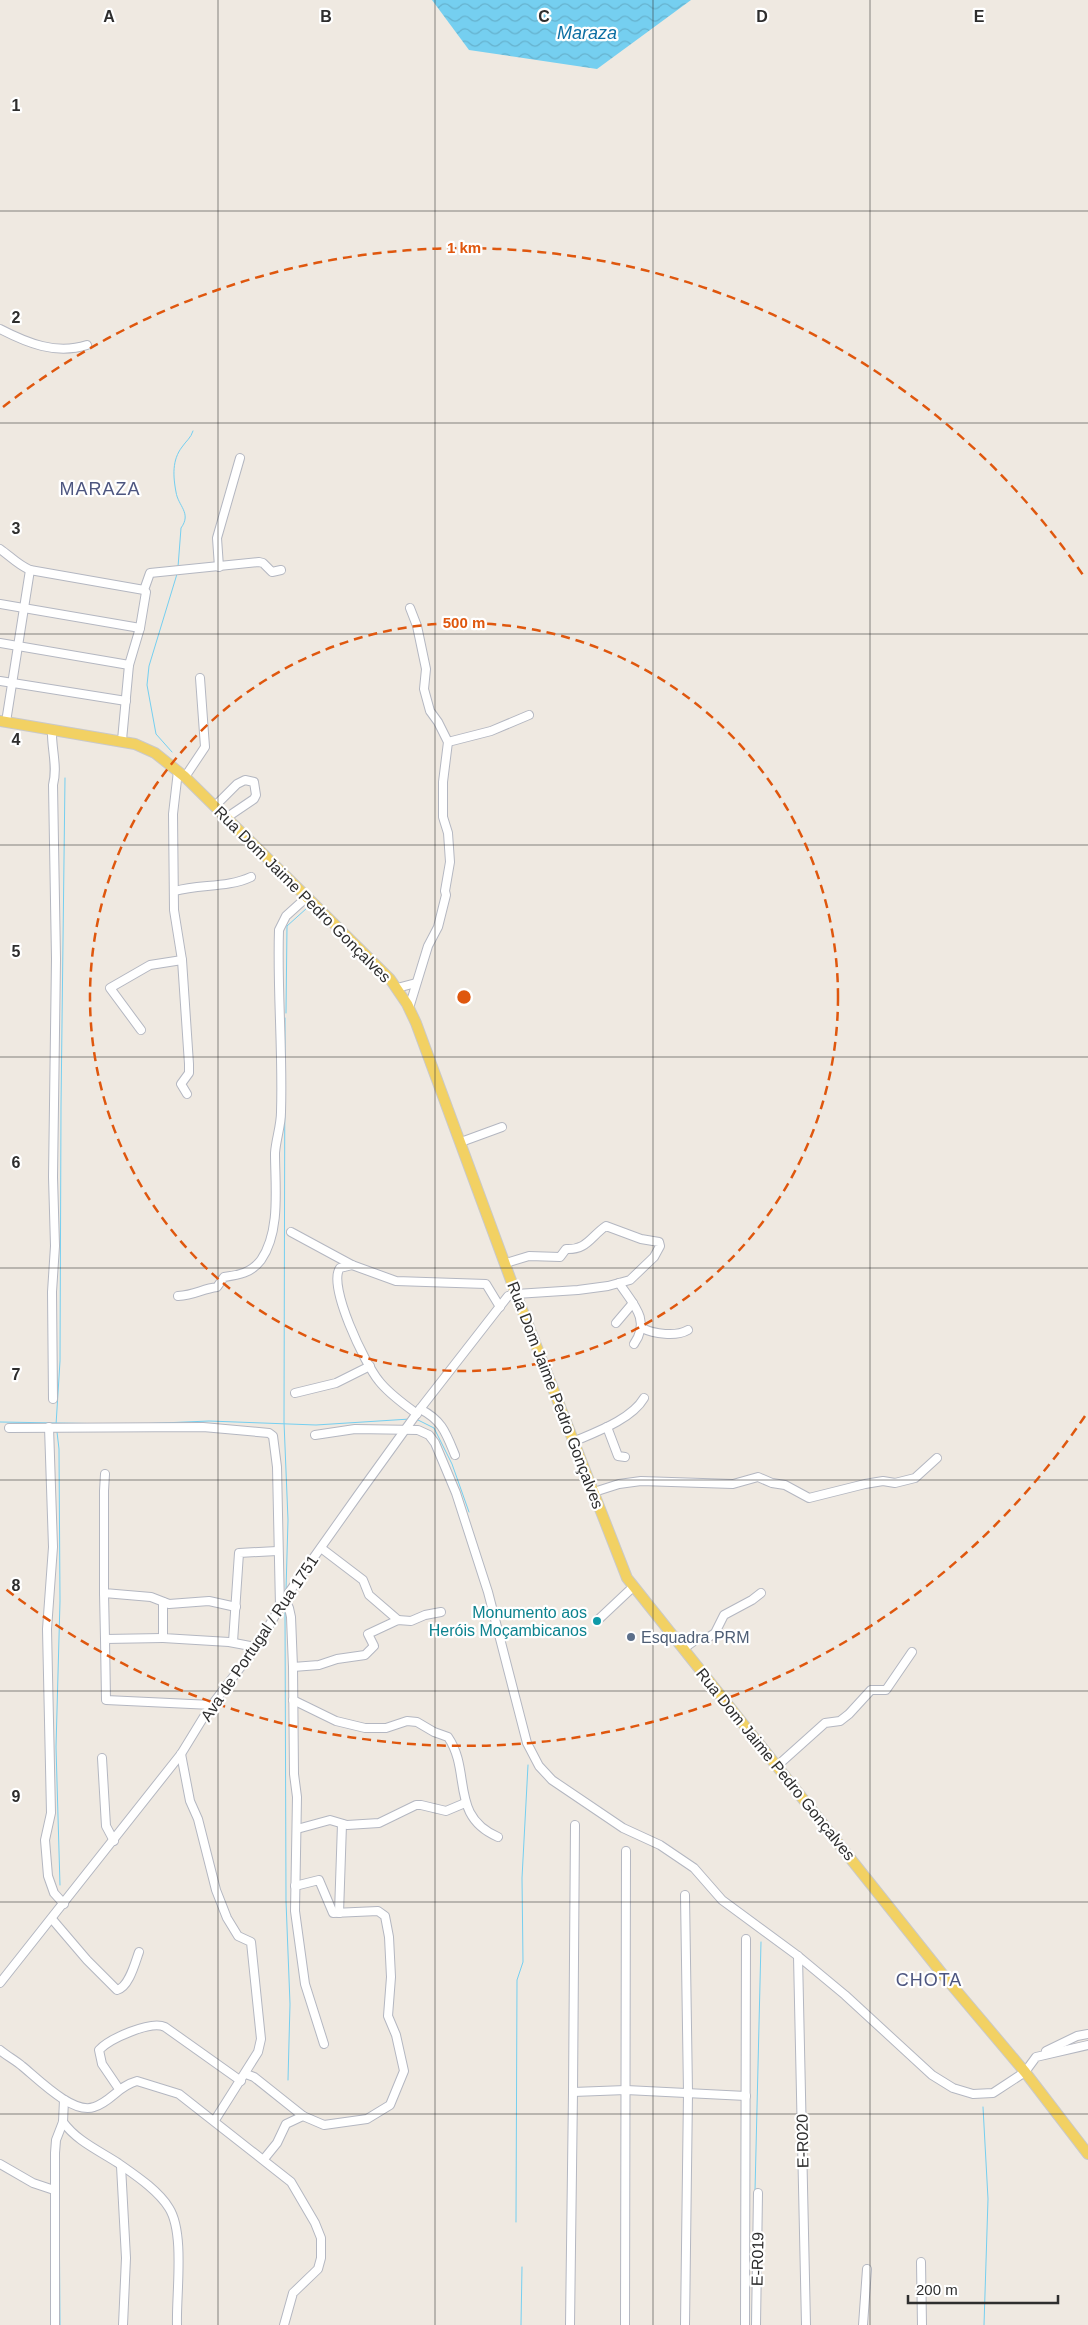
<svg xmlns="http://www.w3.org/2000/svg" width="1088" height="2325" font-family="Helvetica,sans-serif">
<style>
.water{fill:url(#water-waves)}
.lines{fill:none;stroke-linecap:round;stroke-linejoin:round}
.stream{stroke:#75cff0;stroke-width:1}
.minor-casing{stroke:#b4b7c1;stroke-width:10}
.major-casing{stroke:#c9c9c9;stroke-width:12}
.minor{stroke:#fff;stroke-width:8}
.major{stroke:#f2d163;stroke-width:10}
.grid{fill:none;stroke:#2e2e2e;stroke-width:1;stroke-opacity:0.55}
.ring{fill:none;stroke:#df570e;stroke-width:2.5;stroke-dasharray:9 6}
.culture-dot{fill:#0f9aa8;stroke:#fff;stroke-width:2}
.service-dot{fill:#5c6f8a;stroke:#fff;stroke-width:2}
.labels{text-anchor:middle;stroke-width:4.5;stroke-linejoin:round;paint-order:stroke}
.street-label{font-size:16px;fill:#2e2e2e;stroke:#fff}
.culture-label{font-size:16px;fill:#0d838f;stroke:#fff;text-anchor:end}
.service-label{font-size:16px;fill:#4e5e75;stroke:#fff;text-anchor:start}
.water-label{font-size:18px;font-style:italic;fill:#0d6fa3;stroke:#fff}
.neighbourhood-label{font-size:18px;letter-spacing:1px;fill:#4d5680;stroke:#fff}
.grid-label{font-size:16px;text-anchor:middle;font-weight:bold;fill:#2e2e2e;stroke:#fff;stroke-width:4.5;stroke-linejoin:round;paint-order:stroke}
.centre{fill:#df570e;stroke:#fff;stroke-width:2.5}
.ring-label{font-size:15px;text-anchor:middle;font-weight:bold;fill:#df570e;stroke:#fff;stroke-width:4.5;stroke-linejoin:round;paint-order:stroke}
</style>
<defs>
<pattern id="water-waves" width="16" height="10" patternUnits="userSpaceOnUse" patternTransform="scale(1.25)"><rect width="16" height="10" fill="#75cff0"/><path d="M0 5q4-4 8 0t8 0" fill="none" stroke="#66b2ce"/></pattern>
</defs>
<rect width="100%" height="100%" fill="#efe9e1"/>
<path class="water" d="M432 0H691L597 69 469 50Z"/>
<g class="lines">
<g class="stream">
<path d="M178 567 181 528C192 513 178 506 176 492 173 476 172 460 182 447 186 441 191 438 193 431"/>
<path d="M172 752 156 734 147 685 149 666 177 574"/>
<path d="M286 1013 287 926 307 908"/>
<path d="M285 1018 284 1422 288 1520 286 1590"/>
<path d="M416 1419 434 1428 452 1464 469 1512"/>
<path d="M0 1422 115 1424"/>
<path d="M139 1424 209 1421 316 1425 410 1419"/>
<path d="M56 1425 60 1361 61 1106 65 778"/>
<path d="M57 1432 59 1449 60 1601 56 1747 60 1885"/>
<path d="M285 1608 286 1901 290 2004 288 2080"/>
<path d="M983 2107 988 2199 984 2325"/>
<path d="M59 2183 60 2325"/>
<path d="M755 2191 761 1942"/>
<path d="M516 2222 517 1980 523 1962 522 1878 528 1765"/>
<path d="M521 2325 522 2267"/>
<path d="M752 2325 754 2230"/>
</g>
<g class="minor-casing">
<g id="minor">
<path d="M0 329C27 343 56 355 87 345"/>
<path d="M0 549C10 556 18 565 30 570L144 590"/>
<path d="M219 567 217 538 240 458"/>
<path d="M0 604 140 628"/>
<path d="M0 643 129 665"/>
<path d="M0 681 126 701"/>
<path d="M6 722 30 570"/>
<path d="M52 729C51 748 58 766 53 785L56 959 53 1177 55 1246 52 1292 53 1399"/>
<path d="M122 740 129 665 140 628 146 592 144 590 150 573 259 562 263 563 272 572 281 570"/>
<path d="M448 742 491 731 529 715"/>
<path d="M178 771 173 814 174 910 182 960 189 1064V1073L181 1084 187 1094"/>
<path d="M185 777 205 747 200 678"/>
<path d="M215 806 237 784 245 780 254 782 256 795 254 799 226 818"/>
<path d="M175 891C200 884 227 888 251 877"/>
<path d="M397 988 416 983"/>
<path d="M409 1008 428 946 438 927 446 895 445 891 450 862 448 833 443 817V782L448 742 438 722 430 711 424 689 426 669 417 626 410 608"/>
<path d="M141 1030 110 988 150 965 182 960"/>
<path d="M461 1142 502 1127"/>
<path d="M291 1232 352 1265 396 1281 486 1284 500 1307"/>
<path d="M352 1265 340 1268C327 1285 365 1364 379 1381 389 1394 404 1404 417 1414"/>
<path d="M619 1283C633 1304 651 1320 634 1344"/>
<path d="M178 1296C195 1295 202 1289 217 1287L224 1277C239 1275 251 1273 261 1260 281 1231 275 1186 275 1153 276 1139 281 1126 281 1112 283 1051 277 991 279 930L286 916 307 897"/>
<path d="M616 1323 633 1303"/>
<path d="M642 1328C654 1334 676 1337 688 1330"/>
<path d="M295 1393 336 1383 370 1366"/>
<path d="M420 1409C442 1420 446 1433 455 1455"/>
<path d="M49 1427 53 1547 47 1629 51 1813 45 1840 48 1876 54 1893 64 1904"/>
<path d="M607 1427 618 1456 625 1457"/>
<path d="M9 1428 203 1427 269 1433 273 1436 277 1467 280 1607"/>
<path d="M315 1435 355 1429 418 1430 429 1435 435 1443 456 1493 488 1592 527 1743 539 1766 552 1780 623 1828 660 1845 694 1868 722 1900 798 1956 845 1995 932 2075 953 2088 973 2094 993 2093 1025 2072 1036 2057 1088 2045"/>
<path d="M575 1441C596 1432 632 1419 644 1398"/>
<path d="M105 1474 104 1491V1593L151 1597 169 1604 209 1601 236 1607"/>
<path d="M594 1492 619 1484 641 1481 733 1484 758 1477 772 1483 785 1485 809 1498 865 1484 883 1481 895 1483 915 1478 937 1458"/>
<path d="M321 1548 363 1580 369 1595 398 1620"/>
<path d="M104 1593 105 1639"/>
<path d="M285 1600 289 1608 291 1617 293 1667 294 1774 297 1797 295 1911 305 1984 324 2044"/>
<path d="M163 1602V1638L229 1642 256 1647"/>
<path d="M599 1619 633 1587"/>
<path d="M163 1638 105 1639 106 1700 212 1705"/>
<path d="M233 1642 239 1553 277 1551"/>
<path d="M683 1649 697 1639 709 1637 715 1633 724 1615 752 1600 761 1593"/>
<path d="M293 1667 319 1665 337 1659 365 1655 374 1646 368 1634 398 1620 411 1621 425 1615 441 1612"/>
<path d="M293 1700 336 1721 365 1728H386L407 1721 417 1722 434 1732 448 1737C472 1772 449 1816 498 1837"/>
<path d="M181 1754 190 1801 198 1819 216 1890 227 1918 238 1936 251 1942 261 2039 258 2052 215 2120"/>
<path d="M102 1758 106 1826 114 1841"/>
<path d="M777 1766 825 1723 840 1721 849 1714 871 1690H886L912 1652"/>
<path d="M575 1825 573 2092 626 2090 746 2096"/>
<path d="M297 1829 330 1820 347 1825 379 1823 416 1805H421L446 1811 465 1803"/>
<path d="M339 1913 342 1824"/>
<path d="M52 1919 87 1960 117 1990C129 1987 135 1963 139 1952"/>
<path d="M798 1956 806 2325"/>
<path d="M0 1983 181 1754 208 1710 256 1647 290 1591 358 1495 420 1409 508 1296 516 1294 578 1290 608 1286 630 1280 654 1257 660 1246 659 1242 641 1239 606 1226C590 1237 587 1250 566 1249L560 1257 529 1256 506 1263"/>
<path d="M0 2050C7 2056 15 2060 22 2066 37 2078 73 2115 94 2107 111 2102 118 2086 137 2081L179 2094 291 2182 315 2223 321 2238V2258L318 2269 293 2293 284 2325"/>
<path d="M1046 2051 1077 2036 1088 2034"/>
<path d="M246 2074 254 2077 303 2116 324 2125 367 2119 390 2105 404 2071 396 2035 388 2016 391 1977 389 1937 385 1916 378 1911 333 1913 319 1880 295 1886"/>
<path d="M119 2089 102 2064 99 2050C109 2039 151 2020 165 2027L241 2081"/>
<path d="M63 2122C77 2141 98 2150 118 2163 135 2175 158 2190 169 2208 185 2233 176 2294 177 2325"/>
<path d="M264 2159 277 2143 286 2124 303 2116"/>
<path d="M0 2164 33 2183 54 2190"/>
<path d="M121 2166 126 2258 123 2325"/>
<path d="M921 2262 922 2325"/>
<path d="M55 2325V2153L56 2140 63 2122 64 2100"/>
<path d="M570 2325 573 2092"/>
<path d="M625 2325 626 1851"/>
<path d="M685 2325 688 2093 685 1895"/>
<path d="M745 2325 746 1939"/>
<path d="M756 2325 758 2193"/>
<path d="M863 2325 867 2269"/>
</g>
</g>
<g class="major-casing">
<path id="major" d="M0 721 135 744 155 753 185 777 390 979 407 1004 416 1023 516 1294 627 1578 944 1976 1025 2072 1088 2154"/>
</g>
<use href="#minor" class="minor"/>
<use href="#major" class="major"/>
</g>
<path class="grid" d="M218 0V2325M435 0V2325M653 0V2325M870 0V2325M0 211H1088M0 423H1088M0 634H1088M0 845H1088M0 1057H1088M0 1268H1088M0 1480H1088M0 1691H1088M0 1902H1088M0 2114H1088"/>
<g class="ring">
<circle cx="464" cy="997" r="374"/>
<path d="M1085 1416A749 749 0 0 1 3 1587M3 407A749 749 0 0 1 1085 578"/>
</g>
<circle class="culture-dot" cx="597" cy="1621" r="5"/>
<circle class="service-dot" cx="631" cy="1637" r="5"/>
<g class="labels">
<g class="street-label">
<text transform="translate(303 894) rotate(45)" y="6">Rua Dom Jaime Pedro Gonçalves</text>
<text transform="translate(556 1395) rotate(69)" y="6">Rua Dom Jaime Pedro Gonçalves</text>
<text transform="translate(259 1638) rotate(-56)" y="6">Ava de Portugal / Rua 1751</text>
<text transform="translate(776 1764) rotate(51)" y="6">Rua Dom Jaime Pedro Gonçalves</text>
<text transform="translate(802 2141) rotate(-91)" y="6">E-R020</text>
<text transform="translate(757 2259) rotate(-89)" y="6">E-R019</text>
</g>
<g class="culture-label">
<text x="587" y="1618">Monumento aos<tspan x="587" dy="18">Heróis Moçambicanos</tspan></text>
</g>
<g class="service-label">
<text x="641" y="1643">Esquadra PRM</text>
</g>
<g class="water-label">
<text x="587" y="39">Maraza</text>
</g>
<g class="neighbourhood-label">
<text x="100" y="495">MARAZA</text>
<text x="929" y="1986">CHOTA</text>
</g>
</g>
<g class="grid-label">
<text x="109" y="22">A</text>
<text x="326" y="22">B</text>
<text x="544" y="22">C</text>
<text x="762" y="22">D</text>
<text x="979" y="22">E</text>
<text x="16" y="111">1</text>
<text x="16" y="323">2</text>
<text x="16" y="534">3</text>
<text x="16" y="745">4</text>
<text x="16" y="957">5</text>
<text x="16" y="1168">6</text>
<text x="16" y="1380">7</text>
<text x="16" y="1591">8</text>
<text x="16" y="1802">9</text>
</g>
<circle cx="464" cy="997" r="8" class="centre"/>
<g class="ring-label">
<text x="464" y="253">1 km</text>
<text x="464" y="628">500 m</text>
</g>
<path d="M908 2295v8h150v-8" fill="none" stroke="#2e2e2e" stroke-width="2.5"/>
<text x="916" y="2295" font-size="15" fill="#2e2e2e" stroke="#ffffff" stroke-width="4" paint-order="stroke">200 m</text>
</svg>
